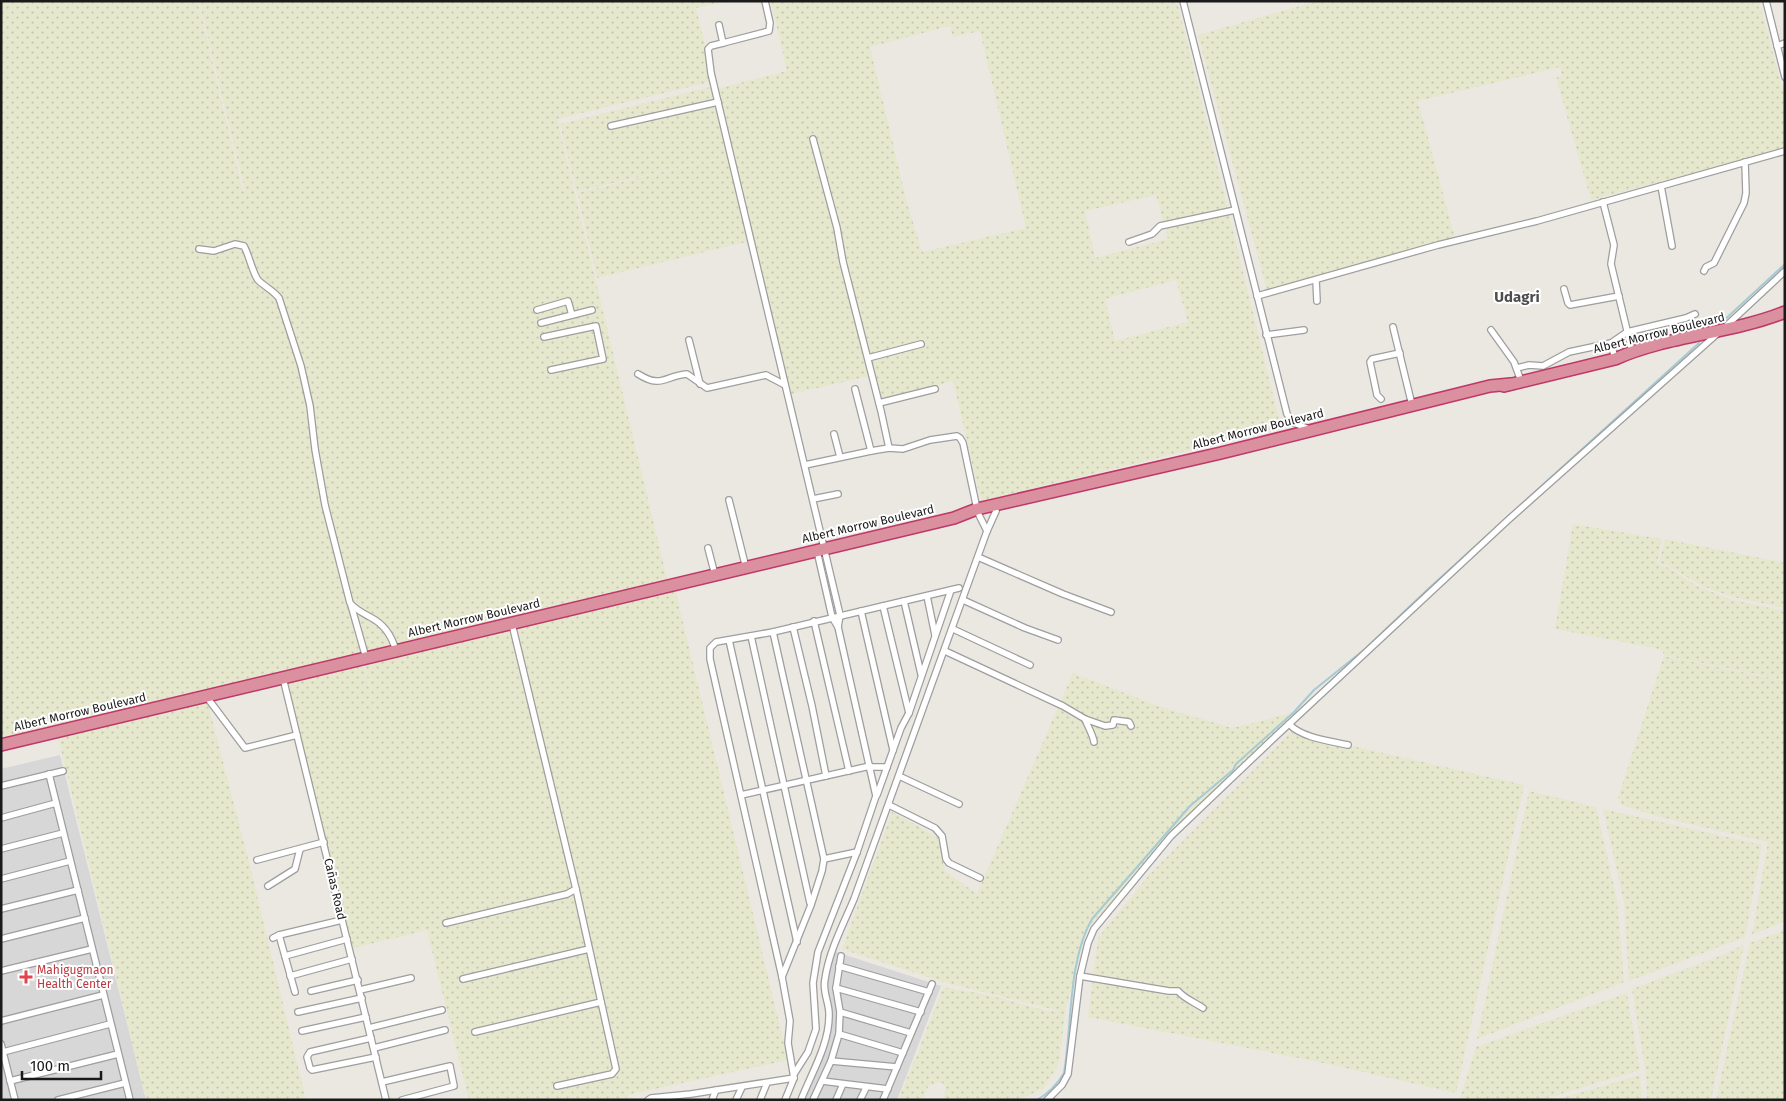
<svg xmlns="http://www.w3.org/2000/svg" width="1786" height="1101" font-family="'Fira Sans',sans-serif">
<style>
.residential{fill:#d8d7d7}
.farmland{fill:url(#farmland-dots);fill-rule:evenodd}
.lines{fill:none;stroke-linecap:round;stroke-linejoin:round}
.stream{stroke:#a6cad4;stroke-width:2}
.street-casing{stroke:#9e9e9e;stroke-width:8}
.highway-casing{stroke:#bf3768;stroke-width:14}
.street{stroke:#fff;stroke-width:5.5}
.highway{stroke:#da909f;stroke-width:11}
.health-dot{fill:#e0444e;stroke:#fff;stroke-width:2}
.labels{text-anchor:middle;stroke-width:4;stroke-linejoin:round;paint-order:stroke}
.street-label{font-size:12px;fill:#1a1a1a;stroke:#fff}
.health-label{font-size:12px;fill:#be3a42;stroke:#fff;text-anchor:start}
.quarter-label{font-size:15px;font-weight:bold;fill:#4d4d4d;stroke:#fff}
</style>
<defs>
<pattern id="farmland-dots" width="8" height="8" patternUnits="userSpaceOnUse" patternTransform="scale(1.25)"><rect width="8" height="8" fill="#e6e8ce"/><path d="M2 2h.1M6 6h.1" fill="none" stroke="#c5c6b0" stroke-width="1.8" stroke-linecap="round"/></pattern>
</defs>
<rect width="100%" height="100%" fill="#ebe7e1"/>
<g class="residential">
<path d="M60 755 146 1100H1V769Z"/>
<path d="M833 951 941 986 897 1100H797L823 1038 827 1014 822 984Z"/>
</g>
<g class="farmland">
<path d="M1 1H198L243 191H245L199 1H729L696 8 714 81 557 119 667 579 1 740Z"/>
<path d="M771 1H1177L1281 428 981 501 953 381 881 400 837 245 869 376 787 395 750 241 597 278 577 193 728 156 712 90 787 71ZM950 26 953 37 980 31 1026 228 922 252 907 203 870 47ZM1156 195 1168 239 1095 258 1085 211ZM1176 280 1188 322 1115 341 1105 299Z"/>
<path d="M1318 1H1759L1785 99V148L1591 200 1556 78 1562 76 1560 67 1418 101 1455 238 1478 232 1267 290 1198 35Z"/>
<path d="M710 87 727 156 576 192 560 124Z"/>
<path d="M1573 524 1662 539 1657 563 1669 568 1697 586 1732 600 1785 611V680L1663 655V651L1655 648 1555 629Z"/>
<path d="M1665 539 1785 563V608L1733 597 1702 586 1670 567 1659 562Z"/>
<path d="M674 585 788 1060 627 1095 628 1100H469L427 930 350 949 283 678 362 659 376 716 364 662Z"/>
<path d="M1664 656 1785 681V921L1752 935 1768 842 1656 816 1622 805 1618 798Z"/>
<path d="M1073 673 1158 706 1232 728 1258 722 1294 712 1087 928 1065 1012 1059 1063 1044 1088 1025 1097 1014 1100H943L946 1087 941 1082 929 1085 922 1100H898L919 1049 943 987 993 996 1047 1011H1060L943 982 842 949 892 812 939 838 945 871 977 894Z"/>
<path d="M207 700 251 870 306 1100H146L58 737Z"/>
<path d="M1291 732 1524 785 1456 1093 1319 1062 1088 1017 1098 938 1149 875Z"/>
<path d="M1529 791 1596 807 1617 900 1624 982 1477 1039Z"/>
<path d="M1603 809 1762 845 1745 937 1629 981 1624 902Z"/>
<path d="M1785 930V1100H1716L1750 943Z"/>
<path d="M1744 945 1711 1100H1647L1646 1074 1632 989 1715 958Z"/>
<path d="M1627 993 1640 1070 1541 1100 1460 1099 1476 1047Z"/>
<path d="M1640 1075 1642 1100H1555Z"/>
</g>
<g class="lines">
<g class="stream">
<path d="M1721 323 1785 264"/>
<path d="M1037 1100C1049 1093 1057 1085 1064 1073 1072 1026 1068 960 1092 919L1190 806 1233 770 1236 764 1294 712 1314 690 1365 649 1427 590 1699 343"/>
</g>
<g class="street-casing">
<g id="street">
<path d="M1183 1 1287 414 1294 423 1309 429"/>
<path d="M1766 1 1785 77"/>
<path d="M719 25 723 43 711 46 708 49 711 73C755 253 797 434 840 615L838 627 876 796 857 852 818 952 813 983 816 1029 808 1052 794 1074"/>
<path d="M723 43 769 31 770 23 765 1"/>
<path d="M1777 46 1785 43"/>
<path d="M611 126 718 102"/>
<path d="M813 139 837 228 843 262 881 411 889 448"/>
<path d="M1661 186 1672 246"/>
<path d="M1603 202 1614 245 1611 264 1632 351"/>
<path d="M1129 242 1152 234 1160 226 1235 210"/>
<path d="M199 249 214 251 235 244 244 246C249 255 253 274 258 280 265 287 273 290 279 298L301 366 310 406 315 449 325 505 350 603C356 610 363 613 370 617 384 624 392 636 396 651"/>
<path d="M1704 271 1706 267 1714 263 1744 203 1746 193 1745 162"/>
<path d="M1316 280 1317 301"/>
<path d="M1564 289 1568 303 1570 305 1619 296"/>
<path d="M1257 296 1438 245 1537 221 1785 151"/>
<path d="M537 310 568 301 572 315"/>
<path d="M541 323 592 310"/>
<path d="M1393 327 1412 405"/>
<path d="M1724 328 1785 271"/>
<path d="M1491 330 1514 362 1521 381"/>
<path d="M1266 335 1304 330"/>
<path d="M544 337 596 326 603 359 551 370"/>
<path d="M689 340 700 384"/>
<path d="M1611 343 1627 332 1686 318 1695 314"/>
<path d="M868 358 921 344"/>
<path d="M1517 368 1529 365 1543 366 1569 352 1611 343 1615 359"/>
<path d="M638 374C662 389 664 376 687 374L707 388 766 375 785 385"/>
<path d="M855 389 871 451"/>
<path d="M1381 399 1377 395 1370 362 1372 359 1400 353"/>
<path d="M879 403 935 389"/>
<path d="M834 434 840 457"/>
<path d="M805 465 871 451 889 448 903 449 930 440 957 436 960 438 963 443 977 509"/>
<path d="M813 499 838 494"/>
<path d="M729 500 746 568"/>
<path d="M979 515 987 531"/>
<path d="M708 548 715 575"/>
<path d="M817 551 832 617 838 627"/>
<path d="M978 557 1063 594 1111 612"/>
<path d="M927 596 935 635"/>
<path d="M963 600 1025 628 1058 640"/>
<path d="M904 601 921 674"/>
<path d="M351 605 366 658"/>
<path d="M883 606 909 713"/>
<path d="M861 611 893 750"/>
<path d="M814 621 849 771"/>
<path d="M512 624 576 889 616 1069 612 1074 557 1086"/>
<path d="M793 627 812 706 826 776"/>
<path d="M953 629 1030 665"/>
<path d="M773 632 824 859 822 871 811 905 782 977"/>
<path d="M751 636 810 903"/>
<path d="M729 640 797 942"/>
<path d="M945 651 1063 706 1085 719 1105 726 1113 725 1114 720 1129 722 1131 726"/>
<path d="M283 678 386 1100"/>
<path d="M206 696 245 748 297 735"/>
<path d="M1085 719C1088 727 1093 735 1094 742"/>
<path d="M1289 724C1302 738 1330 741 1348 745"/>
<path d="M870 767H887"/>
<path d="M49 774 130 1100"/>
<path d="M899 776 959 804"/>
<path d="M1 786 63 771"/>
<path d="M741 795 870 766"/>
<path d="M877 795 901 728 909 713 951 590"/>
<path d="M889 805 935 828 942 836 946 859 949 863 980 878"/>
<path d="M1 818 56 803"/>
<path d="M1 849 63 833"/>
<path d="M824 859 857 852"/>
<path d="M257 860 324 842"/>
<path d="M1 879 70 861"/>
<path d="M268 886 295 869 300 849"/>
<path d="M1 909 78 890"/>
<path d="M446 923 567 894 576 889"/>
<path d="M279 935 295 992"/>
<path d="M273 938 279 935 342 920"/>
<path d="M1 939 85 918"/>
<path d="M285 956 347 939"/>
<path d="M839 966 929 992"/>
<path d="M1 971 92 949"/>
<path d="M290 976 352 959"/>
<path d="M1080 976 1169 991H1178C1185 999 1194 1002 1203 1008"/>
<path d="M463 979 589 949"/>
<path d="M836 988 921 1012"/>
<path d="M360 990 411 978"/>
<path d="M311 991 358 980"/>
<path d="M298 1012 362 998"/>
<path d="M840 1012 911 1033"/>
<path d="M1 1021 103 995"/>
<path d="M369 1028 442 1010"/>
<path d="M302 1031 366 1017"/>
<path d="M475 1032 601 1002"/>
<path d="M839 1034 903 1053"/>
<path d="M371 1038 310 1052 307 1057 310 1068 312 1070 376 1057"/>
<path d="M1 1044 15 1100"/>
<path d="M374 1048 445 1030"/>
<path d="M3 1052 110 1024"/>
<path d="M831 1061 897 1067"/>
<path d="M10 1081 118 1054"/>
<path d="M822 1081 888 1089"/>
<path d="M382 1082 450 1066 454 1086 402 1100"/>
<path d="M58 1100 125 1083"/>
<path d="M648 1100 651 1098 691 1094 794 1078"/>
<path d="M712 1100 716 1090"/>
<path d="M736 1100 742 1087"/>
<path d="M760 1100 767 1083"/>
<path d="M785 1100 794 1078 788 1043 790 1021 782 977 710 659V648L716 642 773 632 959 588"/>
<path d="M801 1100C811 1074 829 1045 829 1016 830 1004 822 992 825 979 829 951 843 925 854 899L987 531 996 511"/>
<path d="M813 1100 831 1061 839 1034 840 1012 836 988 841 956"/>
<path d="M836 1100 843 1084"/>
<path d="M860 1100 866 1088"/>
<path d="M883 1100 932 984"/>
<path d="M1047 1100 1062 1085 1068 1074 1080 976 1088 943 1094 929 1171 836 1275 737 1507 521 1717 334"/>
</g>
</g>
<g class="highway-casing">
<g id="highway">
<path d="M1504 386 1615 359C1669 335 1730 334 1785 312"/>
<path d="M1 745 954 518 977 509 1221 453 1490 386 1511 384"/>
</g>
</g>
<use href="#street" class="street"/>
<use href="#highway" class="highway"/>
</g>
<path class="health-dot" d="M23.5 969.5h5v5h5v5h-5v5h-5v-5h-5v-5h5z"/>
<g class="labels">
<g class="street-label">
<text transform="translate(1659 333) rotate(-14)" y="4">Albert Morrow Boulevard</text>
<text transform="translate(1258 429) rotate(-14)" y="4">Albert Morrow Boulevard</text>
<text transform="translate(868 524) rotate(-13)" y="4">Albert Morrow Boulevard</text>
<text transform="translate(474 618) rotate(-13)" y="4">Albert Morrow Boulevard</text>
<text transform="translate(80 712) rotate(-13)" y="4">Albert Morrow Boulevard</text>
<text transform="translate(335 889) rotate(77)" y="4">Cañas Road</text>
</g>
<g class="health-label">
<text x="37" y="974">Mahigugmaon<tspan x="37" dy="14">Health Center</tspan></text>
</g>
<g class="quarter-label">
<text x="1517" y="302">Udagri</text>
</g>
</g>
<rect width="1786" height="1101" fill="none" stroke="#1a1a1a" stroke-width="5"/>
<path d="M22 1071v8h79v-8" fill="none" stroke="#1a1a1a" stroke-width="2.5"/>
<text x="30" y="1071" font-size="15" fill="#1a1a1a" stroke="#ffffff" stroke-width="4" paint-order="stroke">100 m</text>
</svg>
